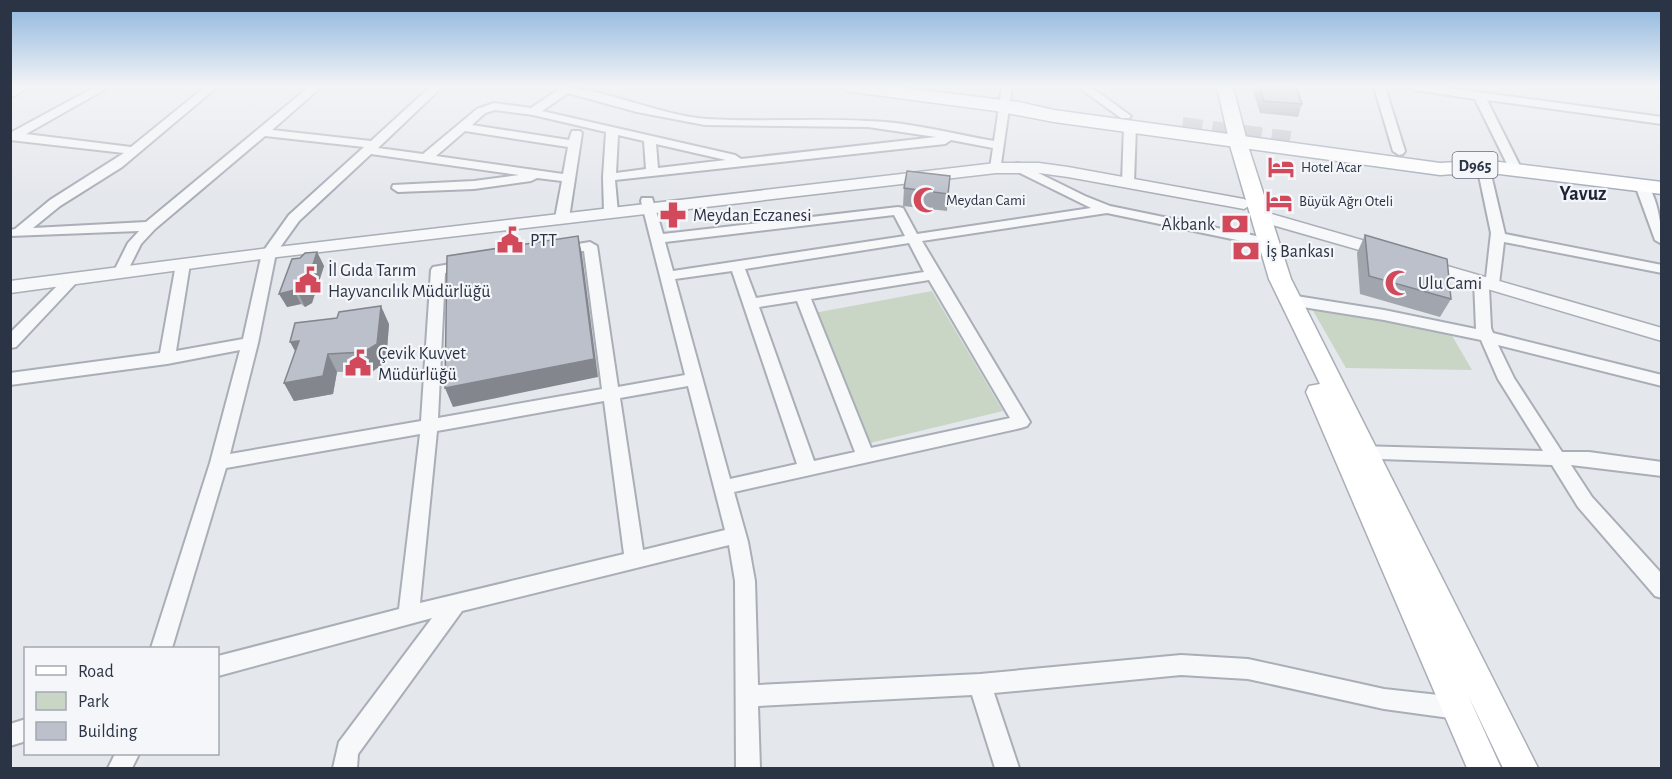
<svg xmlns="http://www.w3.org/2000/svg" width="1672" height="779" font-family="'Alegreya Sans',sans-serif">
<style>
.green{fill:#c9d6c5}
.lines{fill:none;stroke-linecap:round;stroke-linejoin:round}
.primary-tunnel{stroke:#bfc3cb;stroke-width:20;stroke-dasharray:20 10;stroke-linecap:butt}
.minor-casing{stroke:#a9aeb7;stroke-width:4}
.tertiary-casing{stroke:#a9aeb7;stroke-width:3}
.secondary-casing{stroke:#a9aeb7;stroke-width:3}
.primary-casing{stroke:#a3abb8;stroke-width:3}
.minor{fill:#f7f8fa;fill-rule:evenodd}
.tertiary{fill:#f7f8fa;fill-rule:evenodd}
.secondary{fill:#fff;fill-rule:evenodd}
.primary{fill:#fff;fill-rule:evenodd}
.wall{fill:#a1a5ae}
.shaded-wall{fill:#83868d}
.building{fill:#bbc0ca;stroke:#83868d;stroke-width:1.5}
.labels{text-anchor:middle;stroke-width:4.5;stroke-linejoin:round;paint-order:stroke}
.far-poi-label{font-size:15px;fill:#2b3445;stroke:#f4f6f9;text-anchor:start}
.shield{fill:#f4f6f9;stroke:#676e7b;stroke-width:1.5}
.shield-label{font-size:16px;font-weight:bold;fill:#2b3445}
.poi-label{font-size:18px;fill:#2b3445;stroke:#f4f6f9;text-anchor:start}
.far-district-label{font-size:20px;font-weight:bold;fill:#1d2536;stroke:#f4f6f9}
</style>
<rect width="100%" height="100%" fill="#e4e7ec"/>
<g class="green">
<path d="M932 291 1003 411 870 443 814 313Z"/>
<path d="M1312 309 1365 312 1451 334 1472 370 1346 368Z"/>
</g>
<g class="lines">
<path class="primary-tunnel" d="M1182 127 1290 141"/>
<g class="minor-casing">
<g id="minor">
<path d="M95 87H109L26 134 131 147 205 87H217L122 167 60 206 33 228 146 222 309 87H321L272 130 371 141 430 87H442L378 148 423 154 477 109 494 103 531 108 558 90 555 87C603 87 656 115 707 119 760 122 814 118 867 121 910 122 952 134 994 141L1002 87H1012L1000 171H992L990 168 993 148 951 140 945 144 615 180 618 213 611 217 604 213 603 177 606 132 533 115 495 110 485 113 472 125 569 140 572 131H580L582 133 569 218 562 222 555 218 562 181 537 178 531 181 474 189 398 192 392 188 393 185 474 181 519 175 371 154 299 221 276 253 258 343 230 454 421 421 431 270 433 267 468 261 475 265 473 268 445 273 438 418 602 389 584 251 554 254 552 251 559 247 590 242 597 246 618 387 685 375 641 201 642 198H652L653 201 663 234 898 207 903 208 917 234 1091 208 1014 170 1012 167 1014 164 1018 163 1085 196 1110 206 1256 236 1263 240 1256 244 1107 213 922 241 1030 422 1027 426 1021 428 734 492 748 542 755 581 758 685 980 674 1181 655 1248 659 1384 689 1457 697 1465 701 1468 708 1465 715 1457 719 1384 709 1248 679 1181 675 994 693 1019 768H995L972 695 758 706 760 768H736L735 581 729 545 462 611 358 754 357 768H333L339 742 432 618 218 676V656L399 609 420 434 226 468 172 648H151L210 463 240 350 167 364 10 385V373L160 353 176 264 183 260 190 264 176 351 243 339 262 253 289 215 364 147 265 136 155 229 141 244 125 276 120 277 113 273 128 243 139 231 10 236V230L15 229 50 200 124 153 10 140V133ZM568 93 637 112 705 125 868 127 936 137 741 159 735 155 542 111ZM465 131 568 147 563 174 436 156ZM618 135 644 141 646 169 616 173ZM656 144 726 160 658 168ZM894 215 905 236 673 271 665 242ZM909 243 924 272 756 298 745 269ZM732 271 797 464 730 479 675 279ZM929 280 1010 418 871 448 811 299ZM797 301 855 452 814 461 759 307ZM688 386 725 530 643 550 620 398ZM604 401 624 554 420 603 437 431Z"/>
<path d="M1078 87H1091L1131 116 1129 118H1121Z"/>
<path d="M1374 87H1385L1405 151 1403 154 1399 155 1393 151Z"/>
<path d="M1410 87H1441L1662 117V124L1487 100 1522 170 1516 174 1510 170 1475 99 1415 90Z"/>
<path d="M1130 122 1136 125 1134 183 1128 187 1122 183 1124 125Z"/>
<path d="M1483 162 1489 166 1505 234 1662 265V273L1504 242 1499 284 1497 287 1489 288 1491 328 1493 333 1662 375V386L1498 345 1514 378 1562 452H1589L1662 462V476L1571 465 1592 497 1662 574V598L1655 596 1578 507 1552 465 1351 458 1348 453 1351 448 1357 446 1543 451 1498 379 1481 340 1384 320 1290 305 1283 300 1290 295 1384 310 1476 329 1474 281 1476 278H1486L1491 233 1477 166Z"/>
<path d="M1641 181C1657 186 1662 230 1662 244L1655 240 1635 185Z"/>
<path d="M72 275 77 276 79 279 77 282 16 347 10 348V333L67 276Z"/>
<path d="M26 719V741L10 746V724Z"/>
<path d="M115 754H139L132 768H108Z"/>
</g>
</g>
<g class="tertiary-casing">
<g id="tertiary">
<path d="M13 87H31L10 98V88Z"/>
<path d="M996 163H1039L1068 167 1244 199 1252 204 1244 209 1068 177 1039 173H996L269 258 10 293V281L269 248Z"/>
<path d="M1261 211 1393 249 1396 253 1393 257 1387 258 1255 220 1253 216 1255 212Z"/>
<path d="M1423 259 1662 328V341L1417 268 1414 264 1417 260Z"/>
</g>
</g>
<g class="secondary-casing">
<path id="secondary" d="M1217 87H1233L1249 149 1291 279 1538 768H1503L1468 695 1501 768H1467L1306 392 1309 386 1320 384 1269 279 1231 149Z"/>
</g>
<g class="primary-casing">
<path id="primary" d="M844 87H898L1019 102 1054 110 1440 163 1458 162 1466 158 1662 182V194L1483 172 1440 175 1054 122 996 111 853 92 847 91Z"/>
</g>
<use href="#minor" class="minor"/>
<use href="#tertiary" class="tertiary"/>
<use href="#secondary" class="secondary"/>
<use href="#primary" class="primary"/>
</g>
<g class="wall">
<path d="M1252 87H1296L1302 104 1298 117 1260 113Z"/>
<path d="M950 176 947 211 903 206 904 188Z"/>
<path d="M1365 235 1451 299 1440 317 1360 294 1357 253Z"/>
<path d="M317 252 324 266 312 303 305 307 301 304 287 307 300 258Z"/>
<path d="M389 324 386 362 373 371 337 372 333 394 294 401 284 383 295 351Z"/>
</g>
<g class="shaded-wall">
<path d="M578 236 582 254 598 377 453 407 445 388Z"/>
<path d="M317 252 324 266 312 303 305 307 298 293Z"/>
<path d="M294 290 301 304 287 307 279 294Z"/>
<path d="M381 306 389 324 386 362 373 371 364 352Z"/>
<path d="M299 341 300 360 290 342Z"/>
<path d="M328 354 337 372 333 394 294 401 284 383Z"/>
</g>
<g class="building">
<path d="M1260 87H1296L1302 104 1264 101Z"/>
<path d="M907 171 950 176 948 194 904 188Z"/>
<path d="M1365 235 1447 259 1451 299 1369 276Z"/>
<path d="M578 236 594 359 445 388 447 256Z"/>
<path d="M317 252 305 289 298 293 294 290 279 294 292 259 300 258 305 253Z"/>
<path d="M381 306 377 344 364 352 328 354 323 376 284 383 299 341 290 342 295 323 337 318 339 312Z"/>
</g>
<linearGradient id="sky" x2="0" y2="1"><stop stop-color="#8bb4dd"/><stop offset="0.44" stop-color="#f3f4f6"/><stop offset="1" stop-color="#f3f4f6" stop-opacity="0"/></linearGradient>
<rect width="1672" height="196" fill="url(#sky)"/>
<defs>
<g id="hotel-bare" transform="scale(2.07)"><path d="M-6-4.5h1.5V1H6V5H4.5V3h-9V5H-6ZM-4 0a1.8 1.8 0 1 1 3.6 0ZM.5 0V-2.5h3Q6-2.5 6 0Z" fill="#d1495b" stroke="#f4f6f9" stroke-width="2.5" paint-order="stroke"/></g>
<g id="mosque-bare" transform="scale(2.07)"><path d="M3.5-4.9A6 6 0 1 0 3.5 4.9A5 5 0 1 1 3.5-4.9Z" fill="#d1495b" stroke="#f4f6f9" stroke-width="2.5" paint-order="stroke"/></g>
<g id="pharmacy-bare" transform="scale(2.07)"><path d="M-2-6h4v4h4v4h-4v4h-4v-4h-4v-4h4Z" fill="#d1495b" stroke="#f4f6f9" stroke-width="2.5" paint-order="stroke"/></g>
<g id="bank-bare" transform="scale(2.07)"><path d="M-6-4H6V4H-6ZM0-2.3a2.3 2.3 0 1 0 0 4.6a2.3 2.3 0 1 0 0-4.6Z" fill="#d1495b" stroke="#f4f6f9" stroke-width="2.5" paint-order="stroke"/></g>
<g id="civic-bare" transform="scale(2.07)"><path d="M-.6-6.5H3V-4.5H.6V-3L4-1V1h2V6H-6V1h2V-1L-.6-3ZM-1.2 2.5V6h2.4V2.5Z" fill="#d1495b" stroke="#f4f6f9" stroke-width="2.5" paint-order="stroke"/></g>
</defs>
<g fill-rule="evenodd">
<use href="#hotel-bare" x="1281" y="167"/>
<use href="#mosque-bare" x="926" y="200"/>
<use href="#hotel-bare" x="1279" y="201"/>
<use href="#pharmacy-bare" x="673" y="215"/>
<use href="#bank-bare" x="1235" y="224"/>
<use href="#civic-bare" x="510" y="240"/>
<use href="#bank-bare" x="1246" y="251"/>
<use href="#civic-bare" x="308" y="280"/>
<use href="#mosque-bare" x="1398" y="283"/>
<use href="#civic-bare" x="358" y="363"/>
</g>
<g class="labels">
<g class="far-poi-label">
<text x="1301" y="172">Hotel Acar</text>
<text x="946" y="205">Meydan Cami</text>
<text x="1299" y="206">Büyük Ağrı Oteli</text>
</g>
<rect class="shield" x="1452.5" y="152" width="45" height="26" rx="4.5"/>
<g class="shield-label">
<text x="1475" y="171">D965</text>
</g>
<g class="poi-label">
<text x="693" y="221">Meydan Eczanesi</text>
<text x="1215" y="230" text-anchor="end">Akbank</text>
<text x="530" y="246">PTT</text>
<text x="1266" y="257">İş Bankası</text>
<text x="328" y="276">İl Gıda Tarım<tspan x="328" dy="21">Hayvancılık Müdürlüğü</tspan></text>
<text x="1418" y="289">Ulu Cami</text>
<text x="378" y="359">Çevik Kuvvet<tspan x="378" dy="21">Müdürlüğü</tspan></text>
</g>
<g class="far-district-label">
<text x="1583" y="200">Yavuz</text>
</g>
</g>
<rect width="1672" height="779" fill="none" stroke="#2b3445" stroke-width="24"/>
<rect x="24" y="647" width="195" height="108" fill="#f4f6f9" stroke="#a4a8b1" stroke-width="1.5"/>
<rect x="36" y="666" width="30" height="9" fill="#ffffff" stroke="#a4a8b1" stroke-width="1.5"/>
<text x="78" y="677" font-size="18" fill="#2b3445">Road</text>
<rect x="36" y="692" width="30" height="18" fill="#c9d6c5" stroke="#a4a8b1" stroke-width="1.5"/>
<text x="78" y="707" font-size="18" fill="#2b3445">Park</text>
<rect x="36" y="722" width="30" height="18" fill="#bbc0ca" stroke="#a4a8b1" stroke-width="1.5"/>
<text x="78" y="737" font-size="18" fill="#2b3445">Building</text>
</svg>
